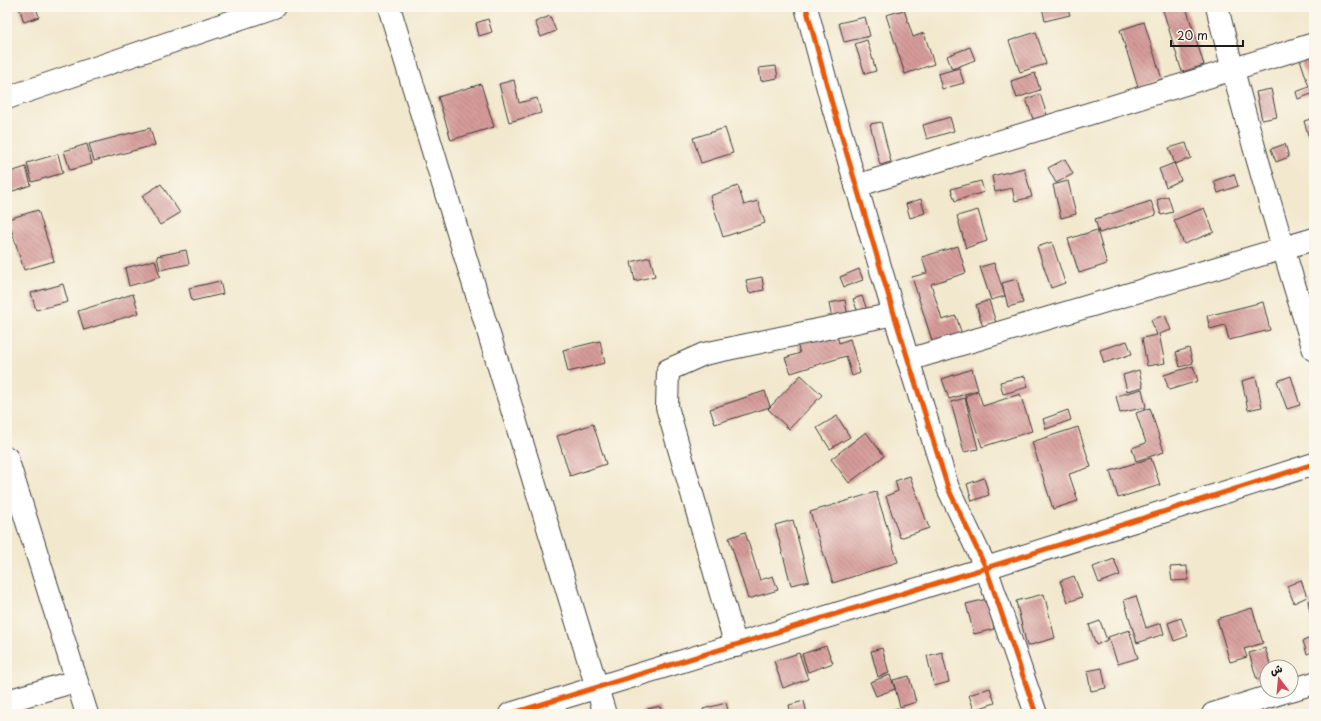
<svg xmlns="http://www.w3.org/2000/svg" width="1321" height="721" font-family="'Playpen Sans','Playpen Sans Arabic',sans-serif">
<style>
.building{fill:url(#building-back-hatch)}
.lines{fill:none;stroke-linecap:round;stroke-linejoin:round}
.street-casing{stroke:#3c3b37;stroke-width:24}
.street{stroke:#fff;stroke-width:22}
.cycleway-casing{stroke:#fbf7ec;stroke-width:8}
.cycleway{stroke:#e8590c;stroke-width:5}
</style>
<defs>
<pattern id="building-back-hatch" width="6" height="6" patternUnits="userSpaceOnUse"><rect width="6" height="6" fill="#d59b9a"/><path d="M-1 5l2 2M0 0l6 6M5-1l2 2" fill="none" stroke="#ac7e7d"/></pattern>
</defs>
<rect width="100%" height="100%" fill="#fbf7ec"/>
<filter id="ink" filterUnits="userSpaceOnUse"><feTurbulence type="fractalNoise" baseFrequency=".025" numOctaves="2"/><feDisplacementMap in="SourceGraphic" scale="8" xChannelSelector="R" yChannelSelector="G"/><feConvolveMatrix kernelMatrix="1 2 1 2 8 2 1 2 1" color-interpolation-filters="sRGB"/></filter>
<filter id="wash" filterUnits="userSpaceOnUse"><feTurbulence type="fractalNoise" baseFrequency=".012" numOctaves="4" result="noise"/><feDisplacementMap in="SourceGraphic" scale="16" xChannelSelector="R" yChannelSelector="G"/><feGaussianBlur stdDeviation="0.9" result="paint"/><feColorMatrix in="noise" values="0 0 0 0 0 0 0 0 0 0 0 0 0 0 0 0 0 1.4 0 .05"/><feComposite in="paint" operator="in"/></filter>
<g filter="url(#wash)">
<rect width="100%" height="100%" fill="#f2e8ce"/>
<g id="blocks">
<g class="building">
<path d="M19 7H36L39 17 24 22Z"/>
<path d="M1042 7H1067L1070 15 1045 21Z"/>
<path d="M1162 7H1186L1204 65 1182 72Z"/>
<path d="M904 10 913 37 924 33 934 64 905 74 886 15Z"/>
<path d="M550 16 556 31 541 37 535 22Z"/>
<path d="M865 17 870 36 844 42 839 23Z"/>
<path d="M488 19 492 32 479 36 476 23Z"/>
<path d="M1144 22 1162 79 1138 87 1120 30Z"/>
<path d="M1036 32 1046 64 1020 72 1009 41Z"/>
<path d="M867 40 876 71 865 74 855 44Z"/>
<path d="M970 47 975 60 952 69 947 56Z"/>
<path d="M1314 50V93L1298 99 1296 92 1309 87 1299 56Z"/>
<path d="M776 66 778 78 761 81 759 68Z"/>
<path d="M959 68 964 83 942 89 938 74Z"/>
<path d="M1035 73 1040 90 1017 98 1011 81Z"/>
<path d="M514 80 519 103 537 98 541 113 509 122 499 84Z"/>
<path d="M481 84 494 127 451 140 438 97Z"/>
<path d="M1271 89 1277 117 1262 120 1256 92Z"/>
<path d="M1040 94 1047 115 1033 119 1026 99Z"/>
<path d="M950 117 954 131 927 139 923 125Z"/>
<path d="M1314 118V137L1309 138 1304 121Z"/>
<path d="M881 122 891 162 880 165 870 124Z"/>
<path d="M150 128 155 145 94 161 89 144Z"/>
<path d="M725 128 733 153 701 163 693 138Z"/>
<path d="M1186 143 1191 158 1175 164 1169 148Z"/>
<path d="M87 144 92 164 70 170 64 151Z"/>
<path d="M1285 144 1289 157 1276 162 1271 149Z"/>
<path d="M58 154 63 173 32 182 27 163Z"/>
<path d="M1065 159 1073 174 1056 183 1048 168Z"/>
<path d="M1174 163 1181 180 1166 187 1159 169Z"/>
<path d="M26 167 31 185 7 193V173Z"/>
<path d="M1024 168 1032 197 1015 201 1012 188 995 192 992 176Z"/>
<path d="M1234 174 1238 186 1218 193 1214 181Z"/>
<path d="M981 181 984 192 955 201 951 189Z"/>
<path d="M1068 181 1076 214 1061 218 1053 185Z"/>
<path d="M161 184 180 213 160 225 142 196Z"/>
<path d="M738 186 744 205 758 201 765 223 723 237 710 196Z"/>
<path d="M1168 196 1173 212 1161 215 1157 200Z"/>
<path d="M921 199 925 213 910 218 906 204Z"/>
<path d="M1151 201 1156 215 1099 233 1095 219Z"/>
<path d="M1204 208 1214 232 1184 244 1174 220Z"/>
<path d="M38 210 54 261 24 270 8 219Z"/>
<path d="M978 210 987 241 966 248 957 216Z"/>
<path d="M1097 230 1107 264 1079 273 1068 239Z"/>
<path d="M1052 242 1065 283 1051 288 1037 247Z"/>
<path d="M958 246 966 273 931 284 942 320 956 316 963 338 934 347 912 277 927 273 922 257Z"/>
<path d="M186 250 189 264 160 270 157 256Z"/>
<path d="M650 257 655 276 635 281 631 262Z"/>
<path d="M155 260 160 277 129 286 125 268Z"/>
<path d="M994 263 1005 296 991 300 980 267Z"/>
<path d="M859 269 863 280 844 287 840 277Z"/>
<path d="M762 277 764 290 749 293 746 280Z"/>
<path d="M1017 279 1023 303 1008 307 1002 283Z"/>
<path d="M220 281 223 294 192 301 189 288Z"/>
<path d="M63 284 68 302 36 310 31 293Z"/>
<path d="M133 294 139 313 84 330 78 311Z"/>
<path d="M862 296 869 315 860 318 853 299Z"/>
<path d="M845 300 848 317 832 319 829 303Z"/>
<path d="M989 300 996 323 983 327 976 305Z"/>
<path d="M1263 302 1270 330 1229 340 1225 325 1210 329 1207 316Z"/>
<path d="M1165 315 1171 330 1159 334 1165 363 1147 366 1142 338 1157 335 1151 320Z"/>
<path d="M836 331 839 343 850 339 860 373 852 376 846 356 791 373 785 358 800 353 797 344Z"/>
<path d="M600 341 605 363 568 372 563 350Z"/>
<path d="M1127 341 1132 354 1104 363 1100 350Z"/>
<path d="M1189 348 1193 363 1180 367 1176 352Z"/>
<path d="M1193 366 1198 381 1169 390 1164 375Z"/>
<path d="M972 369 978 390 949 399 942 379Z"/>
<path d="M1139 370 1143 387 1127 391 1123 375Z"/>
<path d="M801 375 822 395 789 429 768 409Z"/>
<path d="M1025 376 1028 387 1003 394 1000 382Z"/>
<path d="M1291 376 1300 405 1287 409 1277 381Z"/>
<path d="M1256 377 1262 407 1248 410 1242 381Z"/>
<path d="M1142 389 1146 407 1120 413 1116 396Z"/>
<path d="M765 391 770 407 715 424 710 409Z"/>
<path d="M978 391 983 406 1020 394 1032 431 982 447 965 396Z"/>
<path d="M965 398 978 449 964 452 951 402Z"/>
<path d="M1150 408 1164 452 1136 461 1132 448 1146 443 1136 413Z"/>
<path d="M1068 410 1071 420 1046 429 1043 419Z"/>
<path d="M837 416 850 437 830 449 817 428Z"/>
<path d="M593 424 606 464 570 476 557 436Z"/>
<path d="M1078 427 1091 467 1069 474 1078 501 1053 509 1032 442Z"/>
<path d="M866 432 884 456 849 483 831 459Z"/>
<path d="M1151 458 1160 485 1118 498 1110 471Z"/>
<path d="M910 476 929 528 900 538 886 496 898 491 895 481Z"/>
<path d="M984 478 989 495 972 501 967 484Z"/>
<path d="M876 492 898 562 833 583 810 512Z"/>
<path d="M793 520 809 581 791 585 775 525Z"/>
<path d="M745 532 760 580 773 576 778 590 748 599 729 538Z"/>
<path d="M1114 559 1120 575 1099 583 1093 567Z"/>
<path d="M1187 566 1188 580 1172 581 1170 567Z"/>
<path d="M1074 576 1082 597 1068 602 1060 581Z"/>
<path d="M1301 580 1307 597 1294 603 1287 586Z"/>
<path d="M1044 594 1055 638 1027 646 1016 601Z"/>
<path d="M1136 596 1146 628 1161 623 1164 634 1137 643 1124 600Z"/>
<path d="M987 599 994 629 974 634 966 604Z"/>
<path d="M1314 600V626H1313L1308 601Z"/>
<path d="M1252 608 1263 643 1244 649 1247 657 1230 662 1217 619Z"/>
<path d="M1181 618 1188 636 1174 641 1168 623Z"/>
<path d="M1100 621 1107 640 1096 645 1089 625Z"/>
<path d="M1129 630 1138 658 1118 664 1108 637Z"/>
<path d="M1314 637V651L1307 654 1303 641Z"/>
<path d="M826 646 833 663 808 672 802 654Z"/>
<path d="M882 648 889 673 878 677 871 651Z"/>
<path d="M1265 648 1271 667H1267V676L1257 680 1249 653Z"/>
<path d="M942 652 949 682 934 686 927 656Z"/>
<path d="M799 653 808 679 783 688 774 661Z"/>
<path d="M1102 668 1106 688 1091 691 1087 671Z"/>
<path d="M890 675 895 689 876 696 870 682Z"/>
<path d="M909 676 916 702 900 707 893 680Z"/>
<path d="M990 688 995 703 974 710 969 695Z"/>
<path d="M804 701 807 714H791L789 705Z"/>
<path d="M726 703 729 714H704L703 709Z"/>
<path d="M660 706 662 714H645L644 710Z"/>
<path d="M898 708 900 714H888L887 711Z"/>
</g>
</g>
</g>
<g filter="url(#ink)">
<use href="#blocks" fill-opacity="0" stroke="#3c3b37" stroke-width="1"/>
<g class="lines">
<g class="street-casing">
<g id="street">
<path d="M389 7 605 714"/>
<path d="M806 7 831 100 894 314 948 488 986 568 1036 714"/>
<path d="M1217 7C1245 122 1279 236 1314 350"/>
<path d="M7 98 274 7"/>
<path d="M856 186 1314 44"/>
<path d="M908 360 1314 239"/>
<path d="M7 458 87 714"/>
<path d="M736 646 667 407 668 370 704 354 894 314"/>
<path d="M1291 690 1314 683"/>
<path d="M7 701 76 681"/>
<path d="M510 714 986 568 1314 464"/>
<path d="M1213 714 1287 691"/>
</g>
</g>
<use href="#street" class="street"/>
<g class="cycleway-casing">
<g id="cycleway">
<path d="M806 7 831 100 894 314 948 488 986 568 1036 714"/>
<path d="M510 714 986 568 1314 464"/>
</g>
</g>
<use href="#cycleway" class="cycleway"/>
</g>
</g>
<rect width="1321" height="721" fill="none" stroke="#fbf7ec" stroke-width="24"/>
<g transform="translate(1279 679) rotate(344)"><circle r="19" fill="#fbf7ec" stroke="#a29f99"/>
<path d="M0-3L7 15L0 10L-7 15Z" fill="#d1495b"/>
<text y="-6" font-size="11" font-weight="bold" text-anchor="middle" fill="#1c1c1c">ش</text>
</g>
<path d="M1171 40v6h72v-6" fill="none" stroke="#1c1c1c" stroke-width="2"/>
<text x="1177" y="40" font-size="12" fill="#1c1c1c" stroke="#fbf7ec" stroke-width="3" paint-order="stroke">20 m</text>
</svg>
